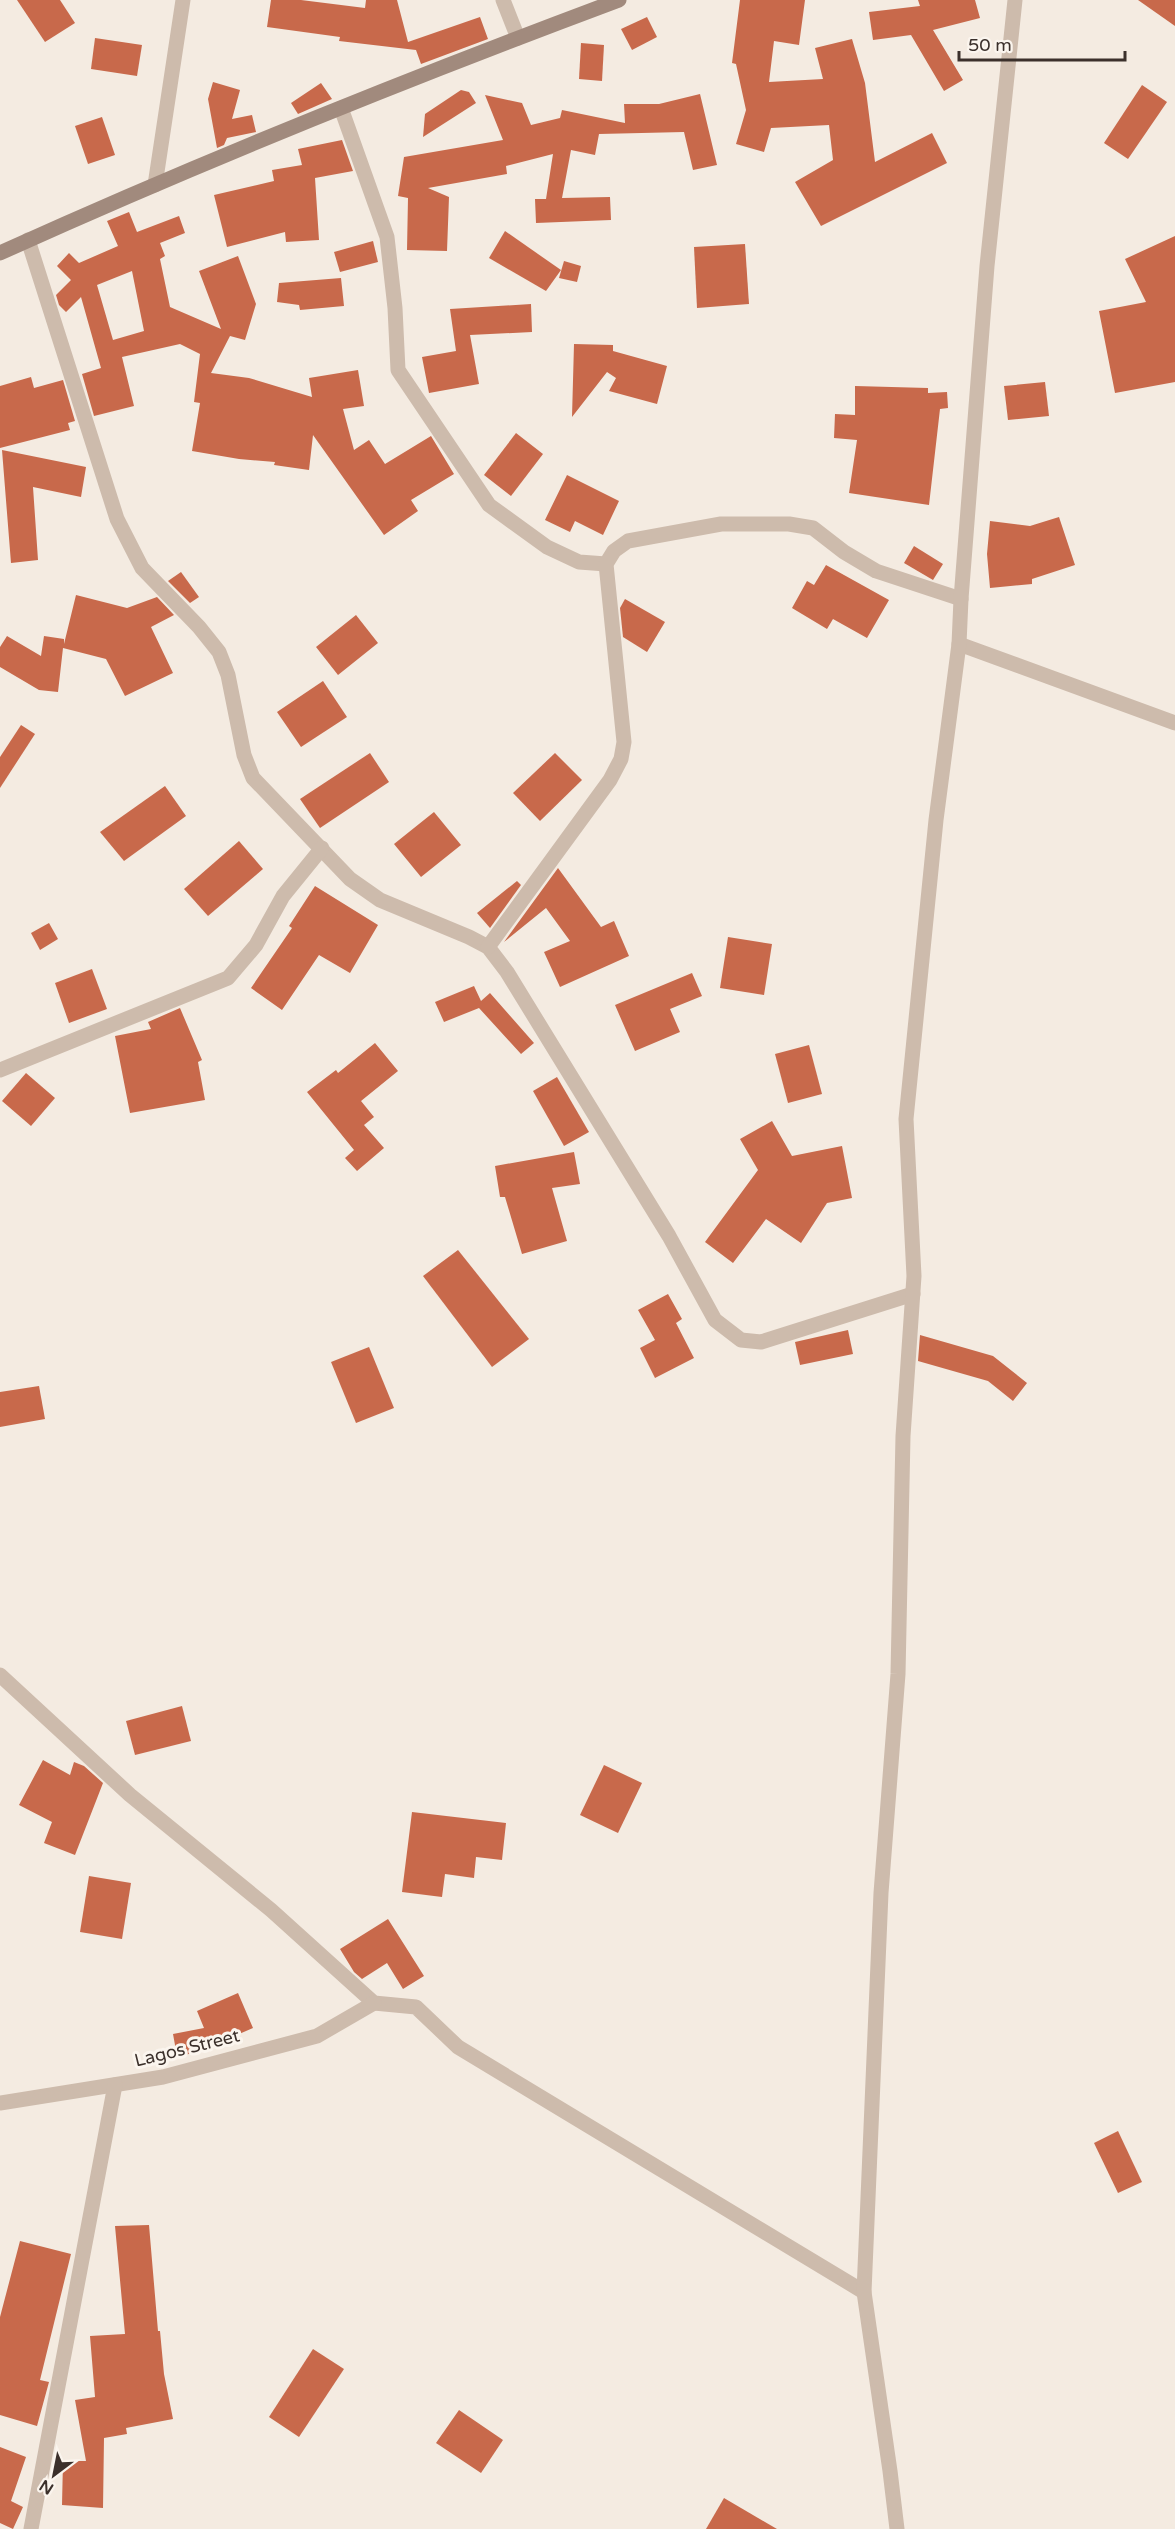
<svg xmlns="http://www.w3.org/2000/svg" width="1175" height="2529" font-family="'Varela Round',sans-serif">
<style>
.building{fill:#c8694b;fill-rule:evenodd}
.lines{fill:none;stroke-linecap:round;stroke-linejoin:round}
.street{stroke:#cdbbac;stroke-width:15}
.secondary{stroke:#a18a7d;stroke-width:15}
.labels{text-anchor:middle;stroke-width:6;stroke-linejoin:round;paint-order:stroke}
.street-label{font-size:18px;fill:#3b302b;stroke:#fbf5ee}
</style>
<rect width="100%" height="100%" fill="#f4ebe1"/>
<g class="building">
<path d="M17 0H60L75 23 45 42Z"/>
<path d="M271 0H301L365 8 366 0H397L408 42 480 17 488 39 421 64 416 50 339 41 340 37 267 27Z"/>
<path d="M740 0H805L799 45 774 41 769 82 823 79 815 48 852 39 865 83 875 162 932 133 947 163 821 226 795 182 833 160 829 125 771 128 764 152 736 144 746 110 736 64 732 63Z"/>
<path d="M918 0H975L980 18 933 30 963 80 944 91 911 35 873 40 869 12 920 6Z"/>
<path d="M1138 0H1175V26Z"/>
<path d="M647 17 657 37 632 50 621 29Z"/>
<path d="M95 38 142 45 137 76 91 69Z"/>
<path d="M581 43 604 45 602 81 579 79Z"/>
<path d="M213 82 240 90 232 119 252 115 256 132 227 138 224 145 217 148 208 99Z"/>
<path d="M321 83 332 99 298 114 291 103Z"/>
<path d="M1142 85 1167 102 1128 159 1104 143Z"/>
<path d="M461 90 469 92 476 103 423 137 425 114Z"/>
<path d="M700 94 717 165 693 170 684 132 599 134 595 155 571 150 562 198 610 197 611 220 536 223 535 199H546L553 154 506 166 507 174 428 188 449 197 447 251 407 250 408 198 398 196 404 157 503 140 485 95 522 103 531 125 560 118 562 110 625 123 624 104H659Z"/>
<path d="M102 117 115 155 88 164 75 126Z"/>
<path d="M342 140 353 171 315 178 319 240 286 242 285 232 227 247 214 195 274 181 272 170 302 165 298 149Z"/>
<path d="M129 212 137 232 179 216 185 233 160 243 165 256 160 259 170 307 221 329 199 271 238 256 256 304 245 340 230 336 211 373 249 378 312 397 309 378 358 370 364 406 343 409 354 450 369 440 385 464 431 436 454 474 411 500 418 511 384 535 313 435 309 470 274 465 275 462 239 459 192 451 200 403 194 402 200 354 180 344 122 357 134 406 94 416 82 374 101 368 81 297 66 312 59 305 56 295 71 280 57 266 69 253 79 263 118 246 107 221ZM132 271 144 331 113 340 97 285Z"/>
<path d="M505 231 561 270 546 291 489 258Z"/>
<path d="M1175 236V382L1115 393 1099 311 1146 302 1125 259Z"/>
<path d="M373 241 378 262 340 272 334 252Z"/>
<path d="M745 244 749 304 697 308 694 247Z"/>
<path d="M564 261 581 266 577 282 559 278Z"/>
<path d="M341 278 344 306 300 310 299 305 277 302 279 283Z"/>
<path d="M531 304 532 332 470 335 479 384 429 393 422 357 456 351 450 309Z"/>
<path d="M574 344 613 345V351L667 366 657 404 609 391 616 378 607 372 572 417Z"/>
<path d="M31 377 34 388 63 380 75 421 68 423 70 430 0 448V386Z"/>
<path d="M1045 382 1049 416 1008 420 1004 386Z"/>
<path d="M855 386 928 388V393L947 392 948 408 940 409 929 505 849 493 857 440 834 438 835 414 855 415Z"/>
<path d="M516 433 543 454 511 496 484 475Z"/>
<path d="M2 450 86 467 81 497 33 487 38 560 11 563Z"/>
<path d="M567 475 619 501 603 535 575 521 570 532 545 520Z"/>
<path d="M1059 517 1075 565 1032 579V584L990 588 987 554 990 521 1030 526Z"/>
<path d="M914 546 943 564 933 580 904 563Z"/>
<path d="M826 565 889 600 867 638 833 619 827 629 792 608 807 581 814 585Z"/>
<path d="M181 572 199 597 190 603 168 581Z"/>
<path d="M76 595 127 608 157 597 174 615 151 627 173 673 125 696 106 659 63 648 58 692 39 690 0 667V647L7 636 41 656 44 636 64 639V644Z"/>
<path d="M625 599 665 622 647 652 623 637 620 608Z"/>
<path d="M356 615 378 643 338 675 316 647Z"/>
<path d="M323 681 347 717 301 747 277 712Z"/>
<path d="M21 725 35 734 0 788V757Z"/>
<path d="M370 753 389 782 320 828 300 799Z"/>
<path d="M555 753 582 780 540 821 513 793Z"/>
<path d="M165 786 186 816 124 861 100 832Z"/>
<path d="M434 812 461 845 421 877 394 844Z"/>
<path d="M239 841 263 869 208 916 184 889Z"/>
<path d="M558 868 601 927 614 921 629 956 560 987 544 952 570 941 546 908 504 942Z"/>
<path d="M517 881 521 885 490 928 477 913Z"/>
<path d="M315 886 378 925 350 973 319 955 282 1010 251 988 292 928 289 926Z"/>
<path d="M49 923 58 939 40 950 31 933Z"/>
<path d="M728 937 772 944 764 995 720 988Z"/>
<path d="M92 969 107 1009 69 1023 55 983Z"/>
<path d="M692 973 702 996 670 1009 680 1032 635 1051 615 1005Z"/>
<path d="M474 986 481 1001 490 993 534 1043 521 1054 479 1008 444 1022 435 1002Z"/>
<path d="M180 1008 202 1060 198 1062 205 1100 130 1113 115 1036 151 1029 148 1022Z"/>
<path d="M375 1043 398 1071 361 1101 374 1117 364 1125 384 1148 357 1171 345 1158 354 1150 307 1092 336 1070 338 1073Z"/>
<path d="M809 1045 822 1094 788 1103 775 1054Z"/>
<path d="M26 1073 55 1098 31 1126 2 1101Z"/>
<path d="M557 1077 589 1132 564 1146 533 1091Z"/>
<path d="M772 1121 792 1156 842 1146 852 1198 827 1203 801 1243 766 1219 733 1263 705 1242 758 1170 740 1139Z"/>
<path d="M574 1152 580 1184 552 1188 567 1241 522 1254 505 1197H500L495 1166Z"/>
<path d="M458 1250 529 1339 492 1367 423 1276Z"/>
<path d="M668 1294 682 1319 676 1323 694 1358 655 1378 640 1348 655 1340 638 1310Z"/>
<path d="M848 1330 853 1354 800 1365 795 1342Z"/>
<path d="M920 1335 993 1356 1027 1383 1013 1401 988 1381 918 1361Z"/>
<path d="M369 1347 394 1408 356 1423 331 1362Z"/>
<path d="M39 1386 45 1419 0 1427V1392Z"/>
<path d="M182 1706 191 1741 135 1755 126 1721Z"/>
<path d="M43 1760 70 1775 74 1762 84 1766 103 1783 75 1855 44 1843 52 1822 19 1805Z"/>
<path d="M604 1765 642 1783 618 1833 580 1815Z"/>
<path d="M412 1812 506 1823 502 1860 476 1857 474 1878 445 1874 442 1897 402 1892Z"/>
<path d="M89 1876 131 1883 122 1939 80 1932Z"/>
<path d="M388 1919 424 1976 403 1989 387 1963 362 1979 354 1972 340 1949Z"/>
<path d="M238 1993 253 2028 195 2053 177 2056 173 2034 204 2028 197 2011Z"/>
<path d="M1118 2131 1142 2182 1118 2193 1094 2143Z"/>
<path d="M149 2225 158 2331H160L164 2374 173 2419 126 2428 127 2434 104 2438 103 2508 62 2505 63 2461H86L75 2400 95 2397 90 2336 125 2334 115 2226Z"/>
<path d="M20 2241 71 2254 40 2380 49 2382 37 2426 0 2415V2317Z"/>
<path d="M313 2349 344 2369 299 2437 269 2417Z"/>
<path d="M459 2410 503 2440 481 2473 436 2443Z"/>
<path d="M0 2447 26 2457 11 2501 23 2507 13 2529 0 2523Z"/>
<path d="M724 2498 777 2529H706Z"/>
</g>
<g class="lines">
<g class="street">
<path d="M503 0 518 38"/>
<path d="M341 108 387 237 395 308 398 370 489 505 547 547 579 562 606 564"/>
<path d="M155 185 183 0"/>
<path d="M28 240 117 519 142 568 199 627 219 652 228 675 244 755 253 778 350 879 380 900 469 937 488 947 507 972 669 1236 715 1320 741 1340 761 1342 913 1294"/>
<path d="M959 644 1175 723"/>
<path d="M488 947 610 780 621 759 624 742 606 564 614 551 628 541 721 524H789L813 528 844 552 876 571 961 599"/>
<path d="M0 1070 228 978 256 945 283 896 322 848"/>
<path d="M0 1675 130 1795 271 1910 374 2003 416 2007 458 2047 864 2292"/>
<path d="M0 2103 163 2077 317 2036 374 2003"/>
<path d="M31 2529 115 2085"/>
<path d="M897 2529 890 2471 864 2292 881 1893 898 1674 903 1436 914 1276 906 1119 936 820 959 644 961 599 987 266 1015 0"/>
</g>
<path class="secondary" d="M0 253C203 161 410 78 619 0"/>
</g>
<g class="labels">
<g class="street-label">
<text transform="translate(187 2048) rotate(-14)" y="6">Lagos Street</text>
</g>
</g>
<g transform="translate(54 2475) rotate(212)" stroke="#fbf5ee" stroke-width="4.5" paint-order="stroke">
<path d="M0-4.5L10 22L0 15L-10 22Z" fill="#3b302b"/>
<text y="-9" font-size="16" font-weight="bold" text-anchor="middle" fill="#3b302b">N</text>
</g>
<path d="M959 51v9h166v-9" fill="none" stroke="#3b302b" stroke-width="3"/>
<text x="968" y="51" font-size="18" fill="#3b302b" stroke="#fbf5ee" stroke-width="4.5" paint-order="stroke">50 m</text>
</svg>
